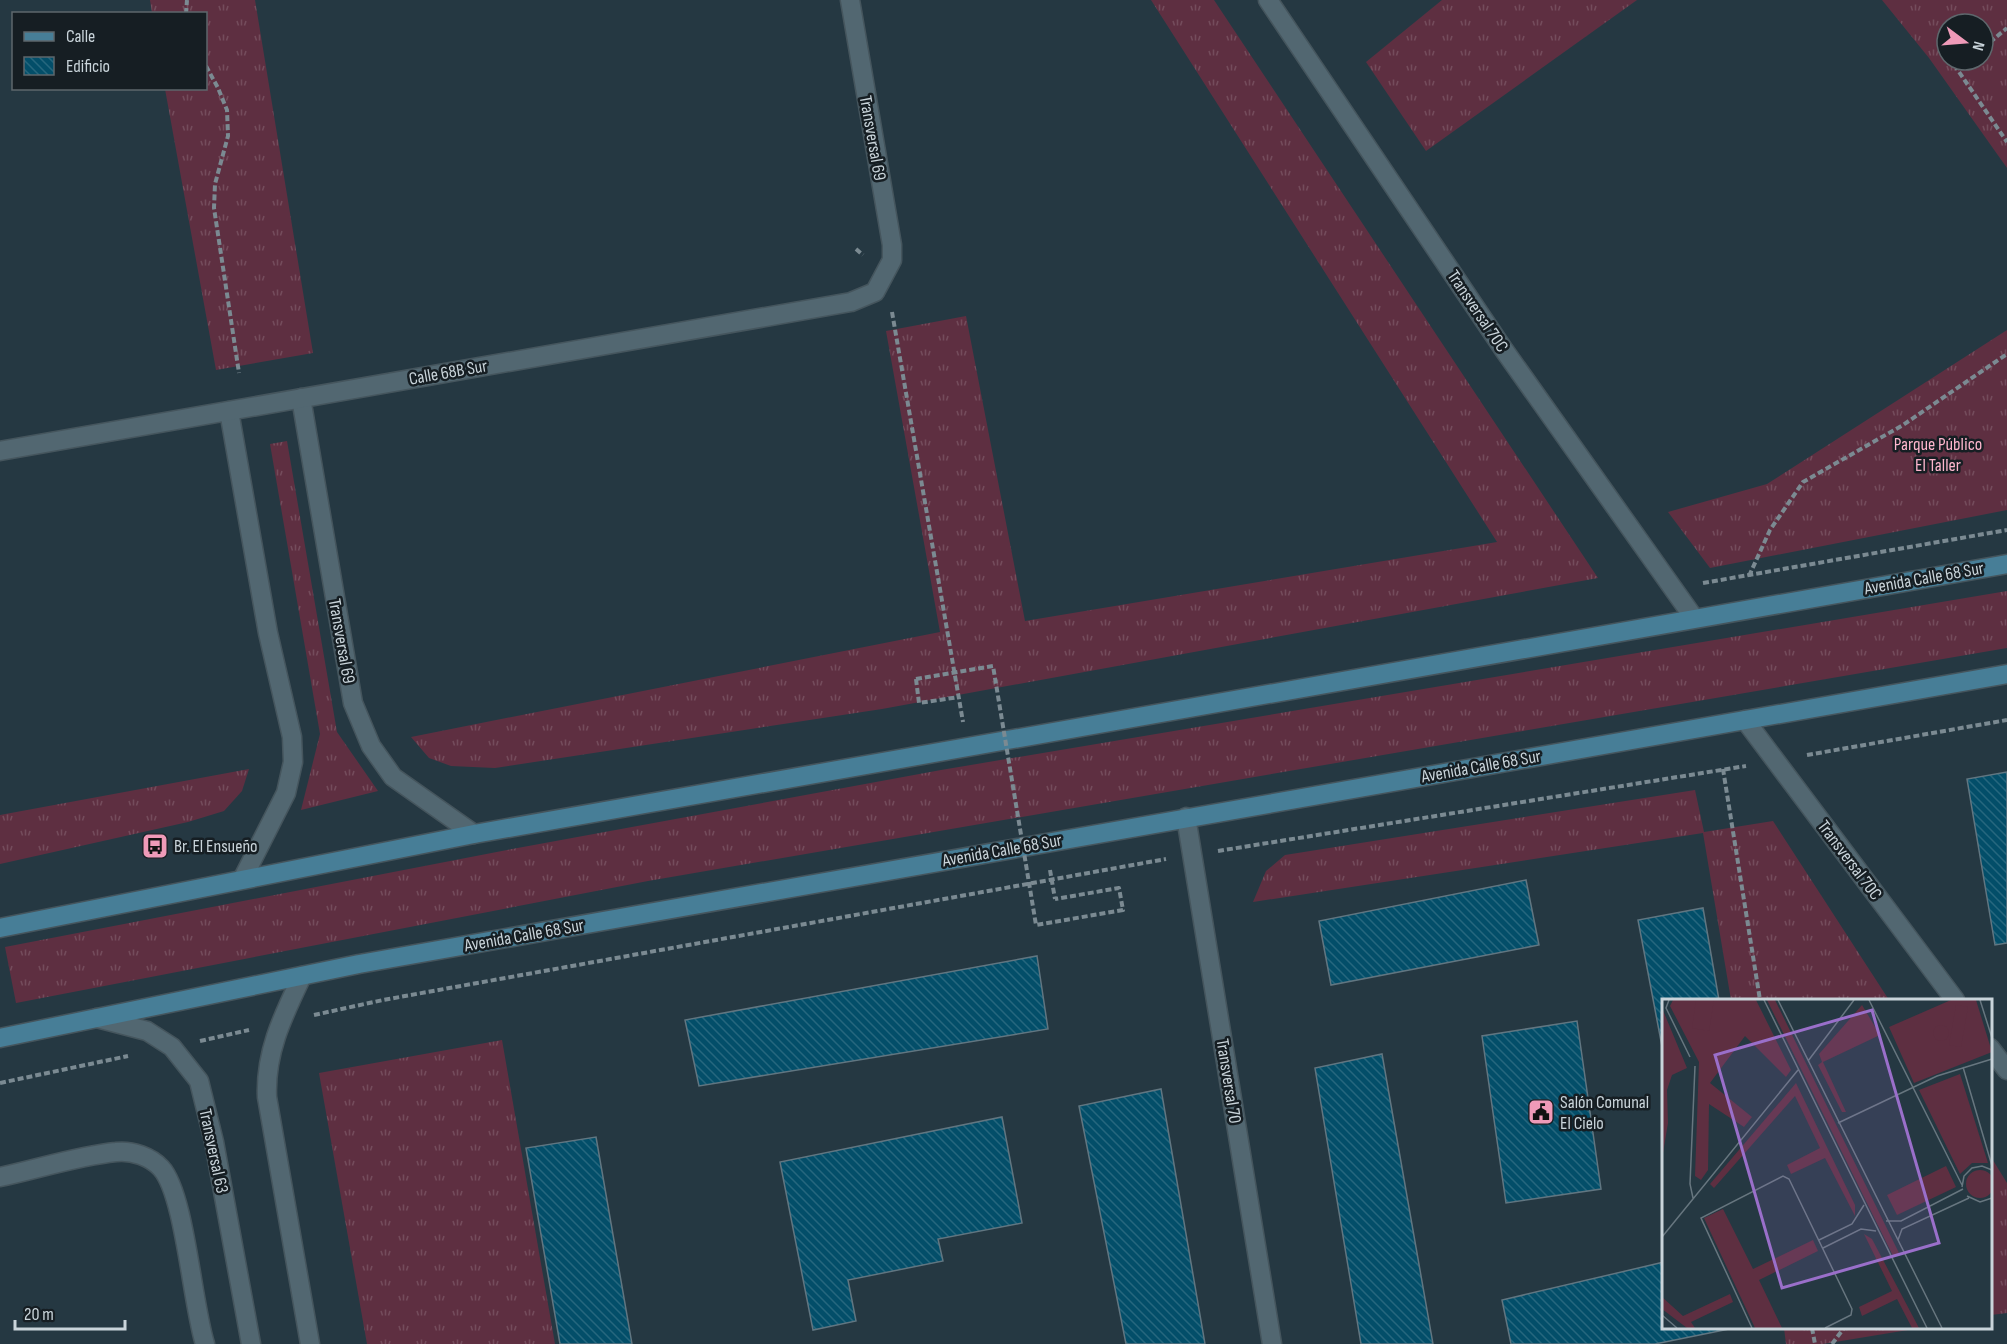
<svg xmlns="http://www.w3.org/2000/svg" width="2007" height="1344" font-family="'Sofia Sans Condensed',sans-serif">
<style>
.grass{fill:url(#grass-tufts);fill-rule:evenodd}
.building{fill:url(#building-back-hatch);stroke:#617681;stroke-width:1.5}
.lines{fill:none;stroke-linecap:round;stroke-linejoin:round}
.lane-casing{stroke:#45555d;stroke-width:21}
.street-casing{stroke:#45555d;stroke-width:21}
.primary-casing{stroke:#45555d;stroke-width:21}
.path{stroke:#7b8a92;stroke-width:4;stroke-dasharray:6 3;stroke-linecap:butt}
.lane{stroke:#526771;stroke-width:18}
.street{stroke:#526771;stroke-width:18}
.primary{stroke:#477e97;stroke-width:18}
.path-bridge{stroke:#7b8a92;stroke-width:4;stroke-dasharray:6 3;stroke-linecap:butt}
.labels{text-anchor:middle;stroke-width:5;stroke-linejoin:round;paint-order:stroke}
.street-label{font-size:18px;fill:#c9d4da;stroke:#161e23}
.park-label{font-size:18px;fill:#fdb6cd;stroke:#161e23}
.poi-label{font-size:18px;fill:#c9d4da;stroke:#161e23;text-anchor:start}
.inset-road{fill:none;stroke:#67767f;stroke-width:1.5}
.view{fill:#9a6fca;fill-opacity:0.15;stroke:#9a6fca;stroke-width:3}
.inset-edge{fill:none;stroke:#c9d4da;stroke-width:3}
</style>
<defs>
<pattern id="grass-tufts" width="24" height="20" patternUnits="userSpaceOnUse" patternTransform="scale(1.5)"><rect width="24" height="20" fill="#5e2f41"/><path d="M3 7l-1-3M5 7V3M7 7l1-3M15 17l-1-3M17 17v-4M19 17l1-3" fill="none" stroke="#744c5c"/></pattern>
<pattern id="building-back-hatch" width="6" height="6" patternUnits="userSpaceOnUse" patternTransform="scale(1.5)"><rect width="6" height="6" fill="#034e69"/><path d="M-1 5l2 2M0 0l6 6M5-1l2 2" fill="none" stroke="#26677e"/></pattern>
</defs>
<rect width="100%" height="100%" fill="#253842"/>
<g class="grass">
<path d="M150 0H255L313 353 216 370 165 89 206 88V14L152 13Z"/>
<path d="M1151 0H1214L1598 578 882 709 495 768 451 766 429 758 411 737 940 632 886 331 966 316 1025 621 1497 542Z"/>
<path d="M1442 0H1637L1426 151 1366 62Z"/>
<path d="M1882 0H2007V168L1929 58ZM1947 24H1983V60H1947Z"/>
<path d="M2007 330V510L1710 568 1668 512 1767 484Z"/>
<path d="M287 441 337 732 378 791 301 810 320 734 270 444Z"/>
<path d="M2007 591V648L648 881 16 1003 5 947 507 850 941 770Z"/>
<path d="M249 769 242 791 224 811 188 822 0 864V815Z"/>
<path d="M1695 790 1704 832 1773 821 1889 1000H1731L1703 833 1253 902 1266 871 1285 855Z"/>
<path d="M502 1040 555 1344H367L319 1073Z"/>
<path d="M1991 1157 2007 1183V1313L1991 1315Z"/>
<path d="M1784 1328H1920L1823 1344H1786Z"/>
</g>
<g class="building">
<path d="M2007 772V943L1995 945 1967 779Z"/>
<path d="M1526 880 1539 945 1331 985 1319 921Z"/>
<path d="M1703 908 1719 1000H1664V1057L1638 920Z"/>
<path d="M1037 956 1048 1029 699 1086 685 1020Z"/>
<path d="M1577 1021 1601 1189 1506 1203 1482 1036Z"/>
<path d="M1382 1054 1433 1344H1361L1315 1068Z"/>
<path d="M1161 1089 1205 1344H1126L1079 1106Z"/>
<path d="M1002 1117 1022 1223 938 1239 943 1261 848 1280 856 1321 813 1330 780 1162Z"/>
<path d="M596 1137 632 1344H560L526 1148Z"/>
<path d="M1664 1262V1328H1734L1655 1344H1511L1502 1300Z"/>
</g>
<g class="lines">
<g class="lane-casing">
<path id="lane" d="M0 1177C38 1169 77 1156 116 1152 132 1150 151 1157 161 1168 185 1194 192 1303 205 1344"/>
</g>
<g class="street-casing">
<g id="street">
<path d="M1268 0 1504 350 1694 618"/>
<path d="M301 398 353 703 371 746 393 777 474 834"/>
<path d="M229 411 268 633 292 737 293 762 286 793 243 878"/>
<path d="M0 451 851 302 875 292 892 260V245L850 0"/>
<path d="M1745 720 1955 1000"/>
<path d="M1186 817 1272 1344"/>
<path d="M302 976C283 1016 265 1052 267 1097L310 1344"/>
<path d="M97 1018 147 1031 172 1047 199 1081 214 1142 251 1344"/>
<path d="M1990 1048 2007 1070"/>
</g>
</g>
<g class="primary-casing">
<g id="primary">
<path d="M0 928 474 834 2007 564"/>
<path d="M0 1038 359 964 2007 674"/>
</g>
</g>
<g class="path">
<path d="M186 14 187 0"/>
<path d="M1983 48 2007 28"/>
<path d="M1968 60 1957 69 2007 142"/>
<path d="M206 66 218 88 227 110 228 136 215 184 214 208 239 373"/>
<path d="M856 249 863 255"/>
<path d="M892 312 963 722"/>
<path d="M1749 576 1770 530 1803 482 1903 425 2007 354"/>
<path d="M1703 583 2007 530"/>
<path d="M916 679 919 703 959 697"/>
<path d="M1807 755 2007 720"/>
<path d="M1723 769 1760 1000"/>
<path d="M1218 851 1746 766"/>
<path d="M1050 870 1055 899"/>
<path d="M314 1015 383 1000 1166 859"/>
<path d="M200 1041 249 1030"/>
<path d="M0 1083 128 1056"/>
<path d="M1812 1328 1815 1344"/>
<path d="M1832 1344 1844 1328"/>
</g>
<use href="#lane" class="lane"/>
<use href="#street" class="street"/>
<use href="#primary" class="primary"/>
<path class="path-bridge" d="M916 679 993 666 1036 925 1123 910 1119 888 1055 899"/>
</g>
<defs>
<g id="bus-square" transform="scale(1.35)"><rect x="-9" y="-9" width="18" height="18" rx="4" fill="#ef9ab8" stroke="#161e23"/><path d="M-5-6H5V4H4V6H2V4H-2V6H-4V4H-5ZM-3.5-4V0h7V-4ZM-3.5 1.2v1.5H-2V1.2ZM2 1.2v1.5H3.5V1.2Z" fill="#111"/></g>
<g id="civic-square" transform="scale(1.35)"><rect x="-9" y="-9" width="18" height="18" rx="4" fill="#ef9ab8" stroke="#161e23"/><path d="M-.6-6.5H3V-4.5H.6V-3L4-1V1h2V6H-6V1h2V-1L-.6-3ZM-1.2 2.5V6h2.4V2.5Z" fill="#111"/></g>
</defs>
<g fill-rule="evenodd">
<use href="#bus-square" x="155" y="846"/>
<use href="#civic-square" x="1541" y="1112"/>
</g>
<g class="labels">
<g class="street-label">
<text transform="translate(873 138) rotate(80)" y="6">Transversal 69</text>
<text transform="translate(1478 311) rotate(56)" y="6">Transversal 70C</text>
<text transform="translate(448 372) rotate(-10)" y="6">Calle 68B Sur</text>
<text transform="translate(1924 578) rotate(-10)" y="6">Avenida Calle 68 Sur</text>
<text transform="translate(342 641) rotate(80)" y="6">Transversal 69</text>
<text transform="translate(1481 766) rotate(-10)" y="6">Avenida Calle 68 Sur</text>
<text transform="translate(1002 850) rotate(-10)" y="6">Avenida Calle 68 Sur</text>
<text transform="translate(1850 860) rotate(53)" y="6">Transversal 70C</text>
<text transform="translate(524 935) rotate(-10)" y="6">Avenida Calle 68 Sur</text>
<text transform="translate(1229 1081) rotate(81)" y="6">Transversal 70</text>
<text transform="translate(214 1151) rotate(78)" y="6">Transversal 63</text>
</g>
<g class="park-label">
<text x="1938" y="450">Parque Público<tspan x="1938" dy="21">El Taller</tspan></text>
</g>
<g class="poi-label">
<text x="174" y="852">Br. El Ensueño</text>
<text x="1560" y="1108">Salón Comunal<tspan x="1560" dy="21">El Cielo</tspan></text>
</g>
</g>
<g transform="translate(1662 999)">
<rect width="330" height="330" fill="#253842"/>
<path d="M11 1H94L129 71 124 78 83 37 48 84 90 118 82 128 47 105 46 171 39 181 33 177 37 63 8 7ZM105 1H113L237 254 231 257ZM289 1H314L330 53 252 84 227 28ZM200 6 218 36 161 63 184 113H180L156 66 160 63 157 55ZM0 9 25 69 10 76 5 91 6 124 0 160ZM298 75 326 164H310L298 175 257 91ZM134 84 193 206V217L163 159 129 175 125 166 158 149 133 97 52 189 48 185ZM284 167 294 188 235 216 225 196ZM304 185a14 14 0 1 1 28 0a14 14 0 1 1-28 0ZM61 210 91 270 151 241 156 252 97 281 120 329H93L42 219ZM202 235 210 240 257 329H250L235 300 200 317 197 308 230 292ZM68 295 71 303 29 323 33 329H25L0 310V298L21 317Z" fill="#5e2f41"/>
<path d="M34 1H52L47 32 30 29ZM294 6 306 8 299 48 287 46ZM271 34a8 8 0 1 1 16 0a8 8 0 1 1-16 0Z" fill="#5e2f41"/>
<path class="inset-road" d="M7 1 4 9 28 58M102 1 265 329M116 1 280 329M207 1 300 186M318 1 330 39M146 62 192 1M301 68 330 167M176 124 275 77 330 60M300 188 302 177 310 169 320 167 330 171M305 197 318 203 330 199M31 199 28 185 33 67M224 222H239L301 190M0 238 136 71M157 241 190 225 202 206M236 241 240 230 307 199M161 249 199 230 214 232M0 316 15 329M90 329 39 219 121 177 127 180 190 310 189 316 163 329"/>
<path class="view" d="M210 11 277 244 120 289 53 56Z"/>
<rect width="330" height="330" class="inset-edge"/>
</g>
<rect x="12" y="12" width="195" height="78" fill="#161e23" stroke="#5e676c" stroke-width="1.5"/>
<rect x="24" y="32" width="30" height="9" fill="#477e97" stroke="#5e676c" stroke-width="1.5"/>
<text x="66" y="42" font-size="18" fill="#c9d4da">Calle</text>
<rect x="24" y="57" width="30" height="18" fill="url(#building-back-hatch)" stroke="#5e676c" stroke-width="1.5"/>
<text x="66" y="72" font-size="18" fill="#c9d4da">Edificio</text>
<g transform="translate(1965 42) rotate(106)"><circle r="28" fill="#161e23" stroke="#5e676c" stroke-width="1.5"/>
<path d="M0-4.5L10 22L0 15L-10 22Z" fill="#ef9ab8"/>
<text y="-9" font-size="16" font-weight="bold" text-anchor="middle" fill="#c9d4da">N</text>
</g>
<path d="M15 1320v9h110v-9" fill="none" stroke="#c9d4da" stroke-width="3"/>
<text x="24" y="1320" font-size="18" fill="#c9d4da" stroke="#161e23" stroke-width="4.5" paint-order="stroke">20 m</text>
</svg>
